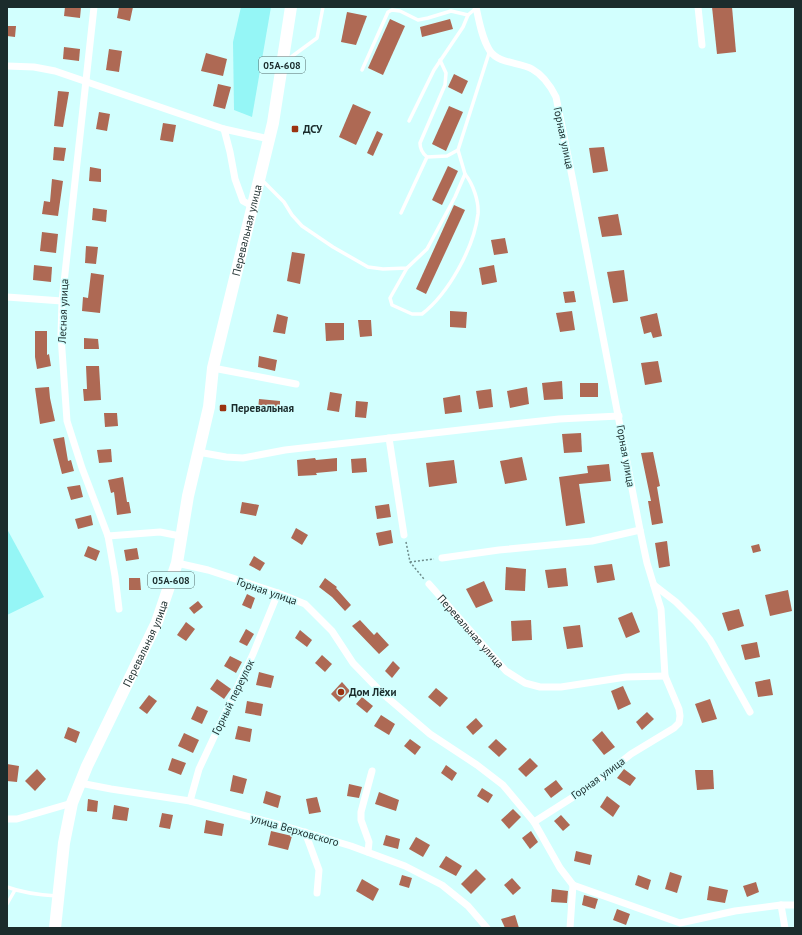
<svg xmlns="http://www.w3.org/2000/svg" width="802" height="935" font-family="'PT Sans',sans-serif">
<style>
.green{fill:#95f6f6}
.building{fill:#ae6954}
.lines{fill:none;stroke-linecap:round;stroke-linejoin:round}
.path{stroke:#6e8c8b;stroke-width:1.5;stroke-dasharray:2 2;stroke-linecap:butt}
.service{stroke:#fff;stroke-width:3.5}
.minor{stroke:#fff;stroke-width:7}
.trunk{stroke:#fff;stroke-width:12}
.poi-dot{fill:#9a3311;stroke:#d2fffe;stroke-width:1.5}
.labels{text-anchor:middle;stroke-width:3;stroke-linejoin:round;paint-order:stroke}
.shield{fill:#d2fffe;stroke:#526b6b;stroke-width:1}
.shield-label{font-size:10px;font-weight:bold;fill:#1b2c2c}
.poi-label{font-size:11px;font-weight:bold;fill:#1b2c2c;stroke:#d2fffe;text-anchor:start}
.street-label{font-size:11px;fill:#1b2c2c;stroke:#d2fffe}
</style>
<rect width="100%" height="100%" fill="#d2fffe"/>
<g class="green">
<path d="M241 7H271L252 117 234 110 233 42Z"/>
<path d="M7 529 44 597 7 615Z"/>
</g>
<g class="building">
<path d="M65 7H81L80 18 64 16Z"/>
<path d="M119 7H133L130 21 117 18Z"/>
<path d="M712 7H732L736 52 717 54Z"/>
<path d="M347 12 367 16 356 45 341 42Z"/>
<path d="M390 19 405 26 383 75 368 68Z"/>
<path d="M450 19 453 29 422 37 420 27Z"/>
<path d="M7 26H16L15 37 7 36Z"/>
<path d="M64 47 80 49 79 61 63 59Z"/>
<path d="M109 49 122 51 119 72 106 70Z"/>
<path d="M206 53 227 59 223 76 201 71Z"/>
<path d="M454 74 468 81 462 94 448 87Z"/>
<path d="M218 84 231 87 225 109 213 106Z"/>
<path d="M58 91 69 92 63 127 54 126Z"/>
<path d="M353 104 371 112 356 145 339 137Z"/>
<path d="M449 106 463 112 446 151 432 144Z"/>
<path d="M99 112 110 114 107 131 96 129Z"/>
<path d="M163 123 176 125 173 142 160 140Z"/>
<path d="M377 131 383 134 373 156 367 153Z"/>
<path d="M54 147 66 148 64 161 53 160Z"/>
<path d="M604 147 608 171 593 173 589 148Z"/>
<path d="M448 166 458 171 442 205 432 200Z"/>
<path d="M90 167 101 169V182L89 181Z"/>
<path d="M52 179 63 181 58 216 42 214 44 201 50 202Z"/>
<path d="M454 205 465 210 426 294 416 289Z"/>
<path d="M93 208 107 210 106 222 92 220Z"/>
<path d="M618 214 622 235 602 237 598 217Z"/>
<path d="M42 232 58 234 56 253 40 251Z"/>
<path d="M505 238 508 253 494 255 491 240Z"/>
<path d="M86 246 98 247 96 264 85 263Z"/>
<path d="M292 252 305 254 300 284 287 281Z"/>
<path d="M34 265 52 267 51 282 33 280Z"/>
<path d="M494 265 497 282 482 285 479 268Z"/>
<path d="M624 270 628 301 613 303 607 272Z"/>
<path d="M91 273 104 275 100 313 82 311 83 297 88 298Z"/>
<path d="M574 291 576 302 565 303 563 292Z"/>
<path d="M450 311 467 312 466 328 450 327Z"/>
<path d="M572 311 575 330 560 332 556 313Z"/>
<path d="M657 313 662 336 653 338 651 332 644 334 640 317Z"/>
<path d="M277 314 288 317 285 334 273 332Z"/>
<path d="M358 320H371L372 336 360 337Z"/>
<path d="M325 323H344V340L326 341Z"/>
<path d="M35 331H47V355L49 354 51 366 37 369 35 357Z"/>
<path d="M84 338 98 339 99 349H84Z"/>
<path d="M259 356 277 360 275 371 258 367Z"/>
<path d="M658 361 662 382 645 385 641 363Z"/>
<path d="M86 366H99L101 400 84 401 83 389H87Z"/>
<path d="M562 381 563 399 544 400 542 383Z"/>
<rect x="580" y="383" width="18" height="14"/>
<path d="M49 387 50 398 55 421 40 424 35 388Z"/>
<path d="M527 387 529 404 510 408 507 391Z"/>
<path d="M491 389 493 407 479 409 476 391Z"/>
<path d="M330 392 342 394 339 412 327 410Z"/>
<path d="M460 395 462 412 445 414 443 398Z"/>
<path d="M259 399 280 401V412L258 410Z"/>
<path d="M356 401 368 402 366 418 355 417Z"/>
<path d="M104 413H117L118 426 105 427Z"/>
<path d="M581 433 582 452 564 453 562 434Z"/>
<path d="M64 437 68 461 71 460 74 471 62 474 53 439Z"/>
<path d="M111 449 112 462 99 463 97 450Z"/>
<path d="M653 452 660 486 657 487 663 523 652 525 648 501H651L641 453Z"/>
<path d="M522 457 527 480 505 484 500 461Z"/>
<path d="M315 458 316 460 337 458V471L316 473 317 475 298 476 297 460Z"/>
<path d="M366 458 367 472 352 473 351 459Z"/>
<path d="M454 460 457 483 429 487 426 463Z"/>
<path d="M609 464 611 481 579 484 585 523 566 526 559 477 588 473 587 466Z"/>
<path d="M123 477 127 502H129L131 513 117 515 114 492 111 493 108 480Z"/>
<path d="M80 485 83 497 71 500 67 487Z"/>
<path d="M242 502 259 505 256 516 240 513Z"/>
<path d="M389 504 391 517 377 519 375 506Z"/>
<path d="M91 515 93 525 78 529 75 519Z"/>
<path d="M296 528 308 535 302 545 291 538Z"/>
<path d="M391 530 393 543 379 546 376 533Z"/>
<path d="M667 541 670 566 659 568 655 543Z"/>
<path d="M759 544 761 551 753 553 751 546Z"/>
<path d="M88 546 100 551 96 561 84 556Z"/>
<path d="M137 548 139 559 126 561 124 550Z"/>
<path d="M254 556 265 563 260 571 249 565Z"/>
<path d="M612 564 615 580 597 583 594 566Z"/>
<path d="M506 567 526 569 525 591 505 590Z"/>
<path d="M566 568 568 586 548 588 545 570Z"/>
<path d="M129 578H140L141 590H129Z"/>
<path d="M325 578 337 587 336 588 351 605 345 611 332 597 319 587Z"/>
<path d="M484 581 493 601 476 608 466 589Z"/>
<path d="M788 590 792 611 770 616 765 595Z"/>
<path d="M247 594 255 598 251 609 242 605Z"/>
<path d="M198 601 203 607 194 614 189 608Z"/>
<path d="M739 609 744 626 728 631 722 613Z"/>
<path d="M632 612 640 632 626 638 618 618Z"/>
<path d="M360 620 374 635 377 632 389 645 379 654 352 626Z"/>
<path d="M531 620 532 640 512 641 511 621Z"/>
<path d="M186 622 195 629 186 641 177 635Z"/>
<path d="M580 625 583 647 567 649 563 627Z"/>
<path d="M246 629 254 634 247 646 239 642Z"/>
<path d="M300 630 312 640 307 647 295 638Z"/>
<path d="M757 642 760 657 745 660 741 645Z"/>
<path d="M322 655 332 664 325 672 315 663Z"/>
<path d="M230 656 242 662 236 673 224 666Z"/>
<path d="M393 661 400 668 392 678 385 671Z"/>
<path d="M259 672 274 676 271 688 256 685Z"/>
<path d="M217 679 231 689 224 699 210 689Z"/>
<path d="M770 679 773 695 758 697 755 682Z"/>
<path d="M342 682 350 691 339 702 331 694Z"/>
<path d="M623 686 631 704 618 710 611 691Z"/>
<path d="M436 688 448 698 440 707 428 697Z"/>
<path d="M149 695 157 701 147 714 139 708Z"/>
<path d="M362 697 373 706 367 713 356 704Z"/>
<path d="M710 699 717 719 702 723 695 704Z"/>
<path d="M247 701 263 704 261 716 245 713Z"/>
<path d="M197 706 208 711 202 724 191 719Z"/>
<path d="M647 712 654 719 642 730 636 722Z"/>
<path d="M381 715 395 724 389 735 374 726Z"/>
<path d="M476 718 483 726 473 735 466 727Z"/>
<path d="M238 726 252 729 250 742 235 739Z"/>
<path d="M68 727 80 732 76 743 64 738Z"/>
<path d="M602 731 615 747 604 755 592 740Z"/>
<path d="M184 733 199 740 193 753 178 746Z"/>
<path d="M410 739 421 747 415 755 404 746Z"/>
<path d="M496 739 507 749 499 757 488 747Z"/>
<path d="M172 758 186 763 181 775 168 770Z"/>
<path d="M530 758 538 766 526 777 518 769Z"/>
<path d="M7 764 19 766 17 782 7 781Z"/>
<path d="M446 765 457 773 452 781 441 773Z"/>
<path d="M37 769 46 779 35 791 25 781Z"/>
<path d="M624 769 636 778 630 786 617 778Z"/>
<path d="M695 770H713L714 789 697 790Z"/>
<path d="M233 775 247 779 243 794 230 791Z"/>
<path d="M556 780 563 789 551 798 544 789Z"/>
<path d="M349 784 362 787 359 798 347 796Z"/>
<path d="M482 788 493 795 488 803 477 796Z"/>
<path d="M266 791 281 796 278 808 263 803Z"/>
<path d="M379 792 399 800 396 811 375 804Z"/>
<path d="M607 796 620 806 613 817 600 807Z"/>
<path d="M317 797 321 812 309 814 306 799Z"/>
<path d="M88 799 98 801 97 812 87 811Z"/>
<path d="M114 805 129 808 127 821 112 819Z"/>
<path d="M513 809 521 817 509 829 501 820Z"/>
<path d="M162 813 173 815 170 829 159 827Z"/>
<path d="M561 815 570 825 563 831 554 821Z"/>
<path d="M206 820 224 824 222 836 204 833Z"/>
<path d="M271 831 292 836 288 850 268 845Z"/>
<path d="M531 831 538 842 530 849 522 838Z"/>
<path d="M386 835 400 839 398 849 383 845Z"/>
<path d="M416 837 430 845 423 857 409 849Z"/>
<path d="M576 851 592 855 590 865 574 861Z"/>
<path d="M446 856 462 866 456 876 439 867Z"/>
<path d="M476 869 486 879 471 894 461 884Z"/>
<path d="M670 872 682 876 677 893 665 889Z"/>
<path d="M402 875 412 878 409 888 399 885Z"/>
<path d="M638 875 651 880 648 890 635 885Z"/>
<path d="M512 878 521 888 513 895 504 885Z"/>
<path d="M362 879 379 889 373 901 356 891Z"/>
<path d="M756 882 759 892 747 897 743 886Z"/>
<path d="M709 886 728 890 725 903 707 900Z"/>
<path d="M552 889 568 891 567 903 551 902Z"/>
<path d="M584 895 598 899 595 909 582 905Z"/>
<path d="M617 909 630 914 626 925 613 920Z"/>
<path d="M515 915 519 928H505L501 919Z"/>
</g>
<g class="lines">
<g class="path">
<path d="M406 542 410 562 424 579"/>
<path d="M410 562 434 559"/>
</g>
<g class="service">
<path d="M287 60 317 38 323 7"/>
<path d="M362 70 388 12 392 10 400 11 418 20 428 18 451 11 468 15"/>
<path d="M409 121 434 70 463 27 468 15 475 9"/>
<path d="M427 157C422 153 420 149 420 143L445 85 446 73 440 60"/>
<path d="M262 180 284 202 292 215 302 226 333 247 368 267 383 269 407 268 427 249 455 197 465 174 458 150 490 50"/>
<path d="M401 213 427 157 447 156 458 150"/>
<path d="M407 268 390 298 392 305 412 314H422C448 294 474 248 478 214 479 201 473 184 465 174"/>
<path d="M7 887C23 893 40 895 57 896"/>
<path d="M7 904 15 890"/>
</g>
<g class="minor">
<path d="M94 7 62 301 61 336 67 421 82 468 108 536 115 576 119 609"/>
<path d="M476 7C479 21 482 39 490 51 499 64 520 62 532 69 543 75 551 87 556 97L574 186 640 530 647 563 661 609 665 676 679 709 680 716 679 723 674 728 631 754 592 785 534 822"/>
<path d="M698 7 702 45"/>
<path d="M7 66 34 67 55 71 224 129 269 139"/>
<path d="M224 129 230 152 235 179 243 201 252 206"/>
<path d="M7 297 62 301"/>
<path d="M213 368 296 384"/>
<path d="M389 438 404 535"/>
<path d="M198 452 226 457 243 458 285 450 495 426 559 419 619 416"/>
<path d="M108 536 160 532 180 536"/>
<path d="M442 558 499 550 592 541 640 530"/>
<path d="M177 563 208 570 278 593 305 604 332 631 353 663 382 693 430 734 477 765 503 785 534 822 560 868 573 885 680 923 735 911 781 905H795"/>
<path id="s1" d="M429 584 506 671 525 683 540 687H561L626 677 665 676"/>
<path d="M654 585 676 602 696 622 710 640 750 712"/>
<path d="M80 783 111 789 190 801 284 826 351 846 405 866 442 885 468 906 487 928"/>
<path d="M190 801 199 769 253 654 278 593"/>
<path d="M7 819H17L72 803"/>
<path d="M305 832 319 870 317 893"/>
<path d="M368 852 369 842 361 820V812L372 771"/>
<path d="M781 905 785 928"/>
<path d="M570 928 573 885"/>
</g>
<path class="trunk" id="s2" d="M55 928 64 843 72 803 87 766 157 622 177 563 188 496 209 407 213 368 273 123 291 7"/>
</g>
<g class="poi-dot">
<rect x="291" y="125" width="8" height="8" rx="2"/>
<rect x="219" y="404" width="8" height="8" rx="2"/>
<circle cx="341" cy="692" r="4"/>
</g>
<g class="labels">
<g class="shield">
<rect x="259" y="57" width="46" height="16" rx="3"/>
<rect x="148" y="572" width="46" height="16" rx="3"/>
</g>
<g class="shield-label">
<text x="282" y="69">05А-608</text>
<text x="171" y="584">05А-608</text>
</g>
<g class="poi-label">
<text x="303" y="133">ДСУ</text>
<text x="231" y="412">Перевальная</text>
<text x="349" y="696">Дом Лёхи</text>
</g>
<g class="street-label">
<text transform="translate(564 138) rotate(78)" y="4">Горная улица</text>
<text dy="4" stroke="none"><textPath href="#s2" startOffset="729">Перевальная улица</textPath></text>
<text transform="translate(63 311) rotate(-88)" y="4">Лесная улица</text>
<text transform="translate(626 456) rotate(80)" y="4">Горная улица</text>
<text transform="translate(267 591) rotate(19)" y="4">Горная улица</text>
<text dy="4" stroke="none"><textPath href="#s1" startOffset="63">Перевальная улица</textPath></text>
<text dy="4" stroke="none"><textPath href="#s2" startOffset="302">Перевальная улица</textPath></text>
<text transform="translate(233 697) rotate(-64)" y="4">Горный переулок</text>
<text transform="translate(598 778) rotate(-36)" y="4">Горная улица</text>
<text transform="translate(295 830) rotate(16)" y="4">улица Верховского</text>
</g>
</g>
<rect width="802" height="935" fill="none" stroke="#1b2c2c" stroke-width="16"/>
</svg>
